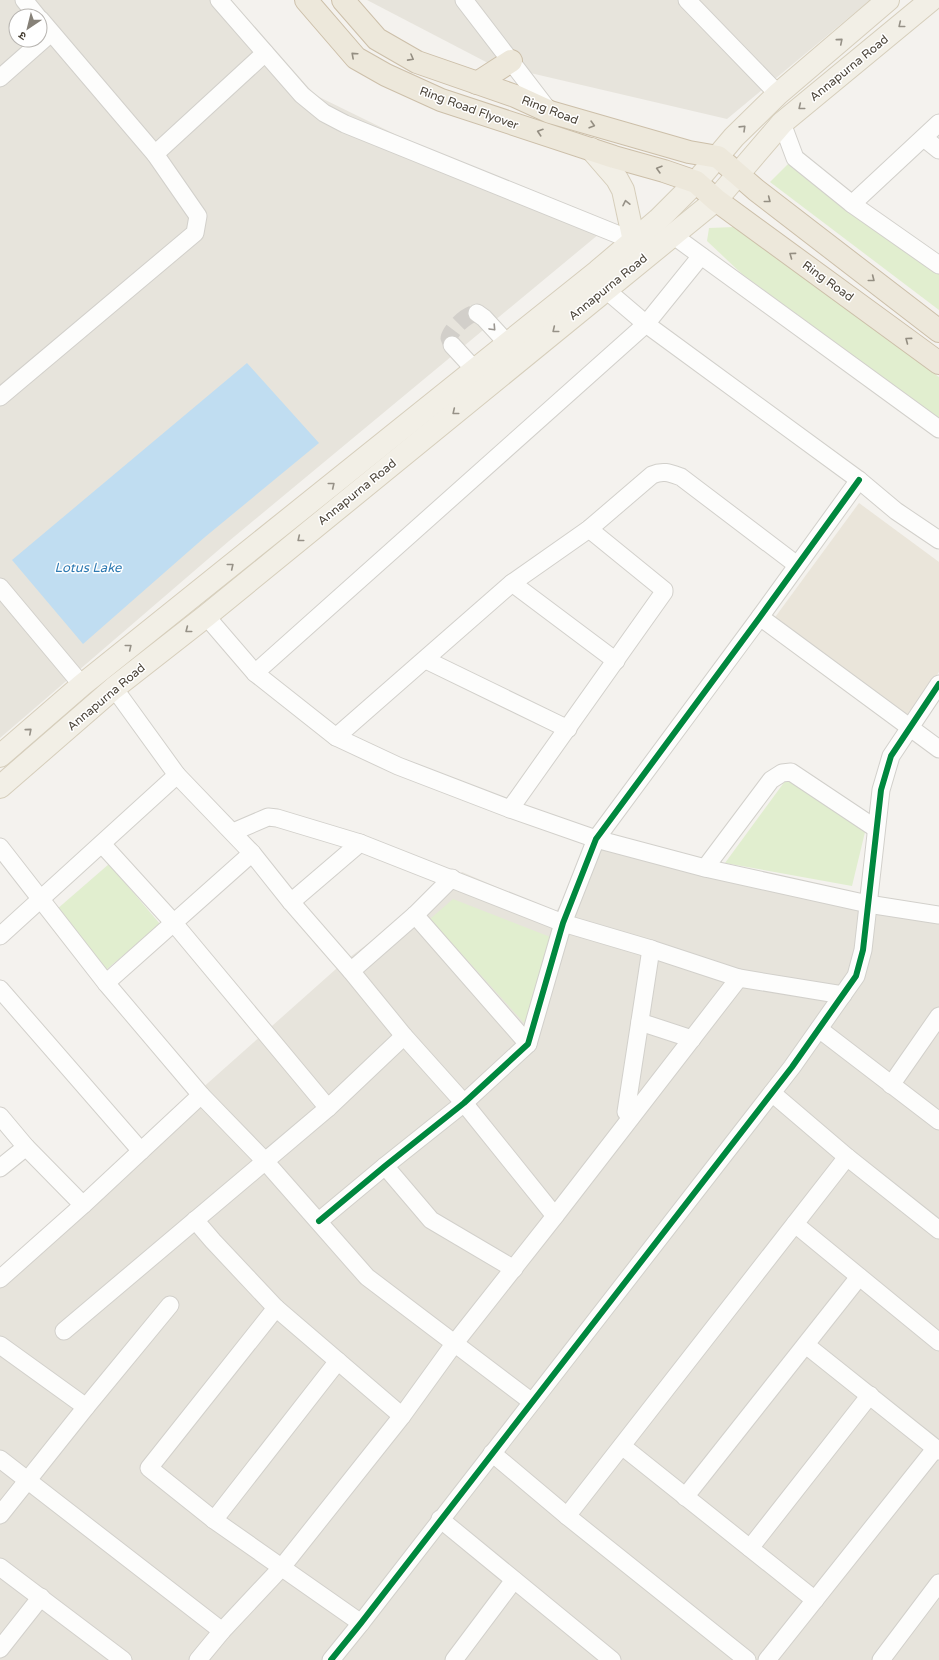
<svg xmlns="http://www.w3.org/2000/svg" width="939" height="1660" font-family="'Varela Round','Noto Sans Devanagari',sans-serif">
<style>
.residential{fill:#e7e4dc;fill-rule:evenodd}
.education{fill:#eae5da}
.green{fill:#e1eecf}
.water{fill:#c0ddf1}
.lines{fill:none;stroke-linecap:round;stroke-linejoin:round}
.minor-tunnel{stroke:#d2cfca;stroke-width:17;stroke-dasharray:17 8;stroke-linecap:butt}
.minor-casing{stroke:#d2d0cb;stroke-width:19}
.major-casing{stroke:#d6cebb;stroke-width:24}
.highway-casing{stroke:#ccbfa9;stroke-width:24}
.minor{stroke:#fdfdfc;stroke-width:17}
.major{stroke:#f2efe6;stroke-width:22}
.highway{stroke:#ede8db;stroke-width:22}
.cycleway-casing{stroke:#fff;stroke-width:8}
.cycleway{stroke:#00873e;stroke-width:6}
.oneway{stroke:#969187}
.oneway2{stroke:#948e82}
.oneway3{stroke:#9b9791}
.labels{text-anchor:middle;stroke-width:3;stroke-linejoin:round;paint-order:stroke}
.street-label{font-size:12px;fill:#4b4439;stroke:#fff}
.water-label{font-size:13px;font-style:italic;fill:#2e7ab2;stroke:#fff}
</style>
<rect width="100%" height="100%" fill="#f4f2ee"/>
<g class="residential">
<path d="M0 0H231L315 95 599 234 229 541 0 738ZM16 16H40V40H16Z"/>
<path d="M367 0H870L727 119 488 63Z"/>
<path d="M600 835 875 899 939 911V1660H0V1268L345 961 462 872 556 912Z"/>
</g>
<path class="education" d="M859 503 939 562V672L906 717 773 620Z"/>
<g class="green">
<path d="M790 162 939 272V310L770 182Z"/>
<path d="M735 227 939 377V419L742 274 707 241 709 228Z"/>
<path d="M788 777 866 828 852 886 725 863Z"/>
<path d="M109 864 160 924 106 970 56 910Z"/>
<path d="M453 899 553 938 526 1025 430 919Z"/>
</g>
<path class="water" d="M247 363 319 443 205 537 83 644 12 560Z"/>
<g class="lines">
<path class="minor-tunnel" d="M452 345 449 338C451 329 468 313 477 313"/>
<g class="minor-casing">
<g id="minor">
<path d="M24 0 37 16"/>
<path d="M219 0 302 95 324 113 345 124 634 241"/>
<path d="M464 0 549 111"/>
<path d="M687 0 778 94"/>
<path d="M0 78 51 33"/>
<path d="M782 123 795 158 852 204 939 265"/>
<path d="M924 138 939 150"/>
<path d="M155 154 265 53"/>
<path d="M852 204 939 123"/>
<path d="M674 236 939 429"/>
<path d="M605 289 646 324 859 480 896 511 939 540"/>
<path d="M477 313 484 318 508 344"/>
<path d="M452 345 475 370"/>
<path d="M0 397 195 233 198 216 155 154 40 19"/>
<path d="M512 583 616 661"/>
<path d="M0 587 82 685"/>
<path d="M206 616 255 673 336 737 398 766 510 809 596 839 705 868 868 904 939 915"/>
<path d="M760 617 939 749"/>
<path d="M426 660 568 729"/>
<path d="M255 673 646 324 701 256"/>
<path d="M114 688 177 775 252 853 291 902 351 971 404 1036 464 1103 555 1216"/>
<path d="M336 737 512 583 589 529 652 475C663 470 670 473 681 477L797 565"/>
<path d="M510 809 664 592V590L589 529"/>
<path d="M233 832 268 817 277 818 360 843 563 923 651 949 739 978 843 995"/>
<path d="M102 844 173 922 328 1108"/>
<path d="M0 847 106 983 201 1095 265 1161 367 1277 532 1402"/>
<path d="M705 868 771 780 782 773 791 772 875 828"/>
<path d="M291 902 360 843"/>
<path d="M415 915 528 1044"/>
<path d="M0 936 177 775"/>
<path d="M351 971 415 915 452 878"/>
<path d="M106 983 252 853"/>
<path d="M0 989 141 1151"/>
<path d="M640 1022 692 1039"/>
<path d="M819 1029 939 1121"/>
<path d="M891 1085 939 1016"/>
<path d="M772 1093 847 1157 939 1230"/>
<path d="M0 1116 26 1147 83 1205"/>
<path d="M631 1117 626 1112 651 949"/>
<path d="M385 1166 431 1220 514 1269"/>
<path d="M0 1168 26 1147"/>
<path d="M195 1220 213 1241 276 1308 402 1416"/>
<path d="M319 1221 385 1166 464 1103 528 1044 563 923 596 839 760 617 859 480"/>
<path d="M795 1224 939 1342"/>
<path d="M0 1279 83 1205 201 1095"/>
<path d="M276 1308 149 1468 214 1520 361 1623"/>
<path d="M64 1331 328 1108 404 1036"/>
<path d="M0 1345 86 1407"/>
<path d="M806 1345 939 1451"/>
<path d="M622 1446 815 1600"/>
<path d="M492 1453 567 1516 747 1660"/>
<path d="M0 1459 222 1631"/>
<path d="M685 1497 859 1277"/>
<path d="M0 1515 86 1407 170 1305"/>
<path d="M567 1516 847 1157"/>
<path d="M440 1519 612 1660"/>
<path d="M214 1520 338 1361"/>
<path d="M750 1548 870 1395"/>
<path d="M0 1567 123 1660"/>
<path d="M0 1649 41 1597"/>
<path d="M198 1660 222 1631 282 1567 402 1416 454 1344 555 1216 739 978"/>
<path d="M331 1660 361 1623 792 1067 856 976 863 950 881 790 891 756 939 684"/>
<path d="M454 1660 514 1580"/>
<path d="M767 1660 935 1449"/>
<path d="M881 1660 939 1583"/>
</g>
</g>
<g class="major-casing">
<g id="major">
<path d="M591 149 617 179 623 190 634 241"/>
<path d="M0 756 82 685 598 271 658 220 696 182 734 137 778 94 888 0"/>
<path d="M0 787 114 688 206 616 716 200 782 123 931 0"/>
</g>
</g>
<g class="highway-casing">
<g id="highway">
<path d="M306 0 356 58 386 75 441 100 614 157 664 171 696 182 716 200 939 363"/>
<path d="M343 0 377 39 417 62 515 96 550 112 689 152 718 157 756 190 939 331"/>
<path d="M477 83 511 61"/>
</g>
</g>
<use href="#minor" class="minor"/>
<use href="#major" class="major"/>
<use href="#highway" class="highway"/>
<g class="cycleway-casing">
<g id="cycleway">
<path d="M319 1221 385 1166 464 1103 528 1044 563 923 596 839 760 617 859 480"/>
<path d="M331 1660 361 1623 792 1067 856 976 863 950 881 790 891 756 939 684"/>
</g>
</g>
<use href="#cycleway" class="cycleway"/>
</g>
<defs><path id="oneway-chevron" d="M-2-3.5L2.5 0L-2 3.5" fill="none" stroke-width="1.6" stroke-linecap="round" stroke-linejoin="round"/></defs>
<g class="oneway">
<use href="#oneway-chevron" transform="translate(901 25) rotate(141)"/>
<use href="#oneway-chevron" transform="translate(840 41) rotate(-40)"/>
<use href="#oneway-chevron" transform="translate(801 107) rotate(141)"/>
<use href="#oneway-chevron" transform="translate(743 128) rotate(-44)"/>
<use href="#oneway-chevron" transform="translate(626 203) rotate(-102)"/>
<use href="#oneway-chevron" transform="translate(555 330) rotate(141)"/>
<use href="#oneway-chevron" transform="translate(455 412) rotate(141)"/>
<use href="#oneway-chevron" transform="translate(332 485) rotate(-39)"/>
<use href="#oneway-chevron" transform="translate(300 539) rotate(141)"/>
<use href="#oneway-chevron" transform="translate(231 566) rotate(-39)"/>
<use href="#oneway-chevron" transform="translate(188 630) rotate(142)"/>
<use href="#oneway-chevron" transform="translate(129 647) rotate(-39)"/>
<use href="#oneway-chevron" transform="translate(29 731) rotate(-41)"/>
</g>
<g class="oneway2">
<use href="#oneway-chevron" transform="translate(354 55) rotate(-138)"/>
<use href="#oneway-chevron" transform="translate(411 58) rotate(29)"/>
<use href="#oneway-chevron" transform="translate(592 125) rotate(16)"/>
<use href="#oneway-chevron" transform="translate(540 132) rotate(-162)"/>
<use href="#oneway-chevron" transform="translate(659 169) rotate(-164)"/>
<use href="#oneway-chevron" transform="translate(768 200) rotate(38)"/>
<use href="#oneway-chevron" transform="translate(792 255) rotate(-144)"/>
<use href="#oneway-chevron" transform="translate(872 279) rotate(38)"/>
<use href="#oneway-chevron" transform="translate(908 340) rotate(-143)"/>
</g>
<use class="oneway3" href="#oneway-chevron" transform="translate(493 328) rotate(47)"/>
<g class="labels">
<g class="street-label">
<text transform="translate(849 68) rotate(-39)" y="4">Annapurna Road</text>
<text transform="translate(469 108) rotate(20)" y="4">Ring Road Flyover</text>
<text transform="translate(550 110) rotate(21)" y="4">Ring Road</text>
<text transform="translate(828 281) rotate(36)" y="4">Ring Road</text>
<text transform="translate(608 287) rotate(-39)" y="4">Annapurna Road</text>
<text transform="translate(357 492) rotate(-39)" y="4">Annapurna Road</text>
<text transform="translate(106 697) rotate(-40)" y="4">Annapurna Road</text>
</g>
<g class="water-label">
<text x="88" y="572">Lotus Lake</text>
</g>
</g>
<g transform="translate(28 28) rotate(215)"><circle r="19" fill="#ffffff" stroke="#b7b4b0"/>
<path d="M0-3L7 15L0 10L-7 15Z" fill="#868178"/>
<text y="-6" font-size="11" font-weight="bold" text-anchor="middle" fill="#4b4439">उ</text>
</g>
</svg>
